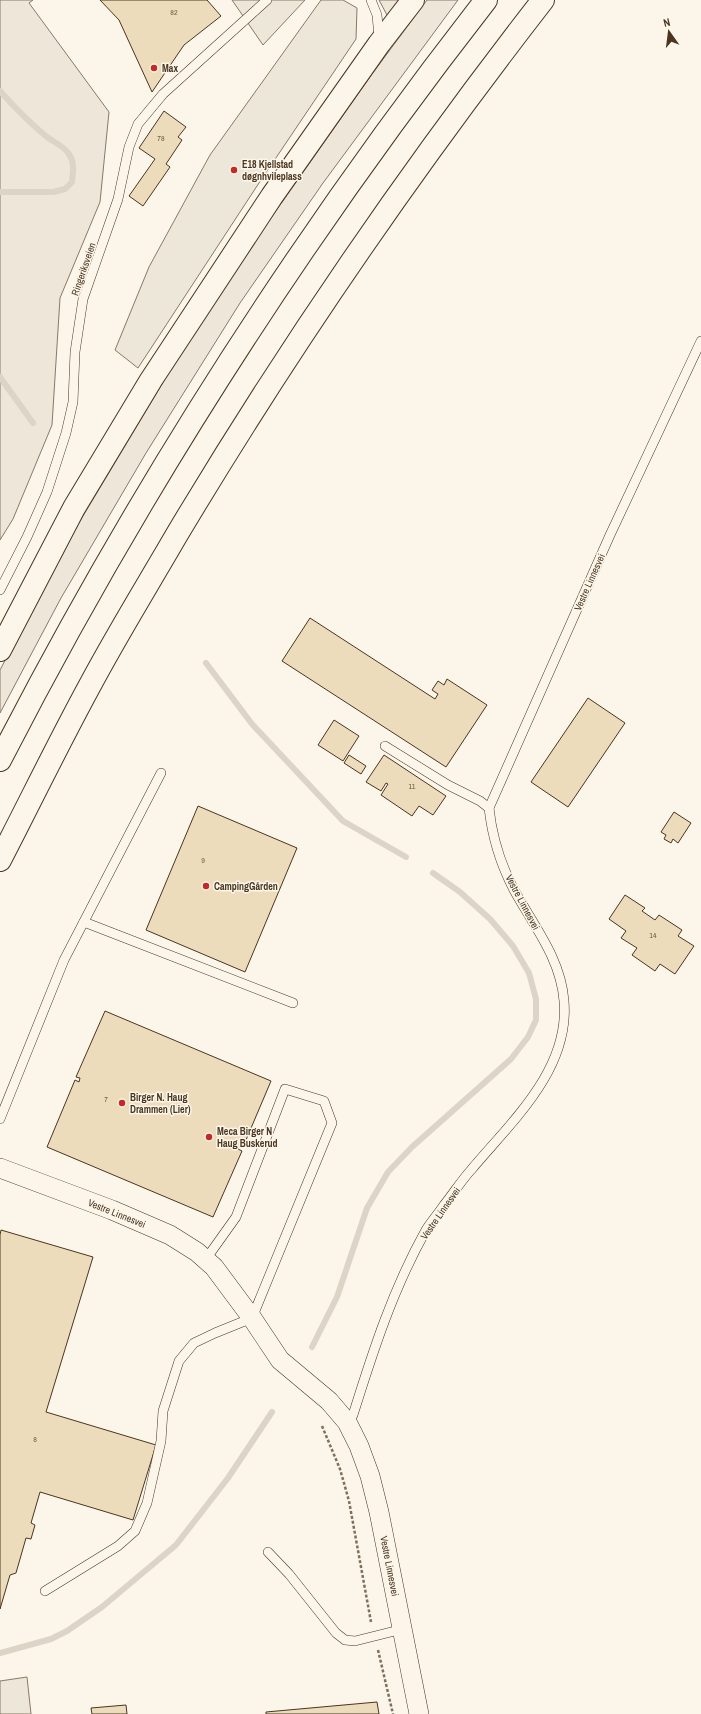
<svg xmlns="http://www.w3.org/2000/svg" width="701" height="1714" font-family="'Archivo Narrow',sans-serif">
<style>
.green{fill:#ede6d9;stroke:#887966}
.parking{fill:#ede7d9;stroke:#887966}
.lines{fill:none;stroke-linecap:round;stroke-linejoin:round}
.stream{stroke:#dcd4c6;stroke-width:6}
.building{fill:#ecdcbc;stroke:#4a3520}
.lane-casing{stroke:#4a3520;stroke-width:10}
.street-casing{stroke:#4a3520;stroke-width:20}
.highway-casing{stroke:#4a3520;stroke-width:24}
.path{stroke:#7f6f5c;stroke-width:2.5;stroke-dasharray:3 2;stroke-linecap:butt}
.lane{stroke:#fbf6e9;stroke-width:9}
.street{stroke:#fbf6e9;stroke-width:19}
.highway{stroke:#fbf6e9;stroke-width:22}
.poi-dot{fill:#c62828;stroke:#fbf6e9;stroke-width:1.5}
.labels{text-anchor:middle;stroke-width:3;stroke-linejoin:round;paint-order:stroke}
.number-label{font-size:8px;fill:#725f47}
.poi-label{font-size:10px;font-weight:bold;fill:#4a3520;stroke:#fbf6e9;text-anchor:start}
.street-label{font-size:10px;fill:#4a3520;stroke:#fbf6e9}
</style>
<rect width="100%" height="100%" fill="#fbf6e9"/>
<g class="green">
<path d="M0 0H33L29 3 109 112 100 202 60 298 52 425 13 519 0 540Z"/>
<path d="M379 0H402L390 15H387Z"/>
<path d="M427 0H458L323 183 240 303 146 453 61 598 0 713V670L65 546 174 364 240 262 372 74Z"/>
</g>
<g class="parking">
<path d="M232 0H305L263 45Z"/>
<path d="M321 0H343L357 8 356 39 257 186 138 368 115 350 149 267 210 155Z"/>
<path d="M27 1677 31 1714H0V1681Z"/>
</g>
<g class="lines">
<g class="stream">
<path d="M0 91C15 108 30 123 47 137 55 143 64 146 69 154 75 163 73 172 72 182L65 189 53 192H0"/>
<path d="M0 377 33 423"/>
<path d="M206 663 252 724 343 821 406 857"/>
<path d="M312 1347 337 1297 367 1208 388 1172 412 1147 511 1059 528 1037 536 1020V999L529 973 513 946 490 919 460 892 433 873"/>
<path d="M0 1653 51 1639 67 1631 102 1607 176 1545 228 1478 272 1412"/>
</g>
</g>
<g class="building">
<path d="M100 0H207L221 16 184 45 152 92 119 20Z"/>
<path d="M164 111 186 127 178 137 182 140 166 164 170 167 143 206 129 196 155 159 139 148Z"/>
<path d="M310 618 435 699 438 694 432 690 438 681 444 685 447 679 487 705 446 767 282 661Z"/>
<path d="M588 698 625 723 568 807 531 782Z"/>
<path d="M334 720 359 736 343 761 318 745Z"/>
<path d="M349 755 366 766 361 774 344 763Z"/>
<path d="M384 755 446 796 433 815 419 806 412 816 381 795 388 784 386 783 381 791 366 782Z"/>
<path d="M198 806 297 848 245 972 146 930Z"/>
<path d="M674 812 691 823 678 843 673 839 671 843 664 839 666 835 661 832Z"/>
<path d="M625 895 645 908 642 911 655 920 659 915 682 930 678 936 694 946 675 974 660 964 655 971 632 955 637 948 621 938 626 931 609 919Z"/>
<path d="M105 1011 271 1081 243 1147 240 1145 238 1149 242 1151 213 1217 47 1147 75 1080 79 1082 80 1078 76 1077Z"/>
<path d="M1 1230 93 1257 46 1412 156 1445 133 1520 40 1492 31 1523 35 1525 31 1539 26 1538 16 1573 10 1575 0 1609V1235Z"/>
<path d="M377 1702 379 1714H266V1712Z"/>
<path d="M126 1705 127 1714H92L91 1708Z"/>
</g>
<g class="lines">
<g class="lane-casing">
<g id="lane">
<path d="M371 0 377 15 379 37"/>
<path d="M0 590 27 537 47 492 66 433 73 402 75 352 83 299 118 199 129 147 138 124 163 94 267 0"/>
<path d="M385 746 448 785 480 801 489 808"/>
<path d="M84 922 293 1003"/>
<path d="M0 1119 64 960 161 773"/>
<path d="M347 1422 353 1415C373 1351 393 1289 426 1230 431 1222 438 1214 444 1205 453 1194 461 1181 471 1170 511 1122 570 1070 564 1001 561 959 534 926 514 890 501 865 492 836 489 808L610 535 701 341"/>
<path d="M268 1552 289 1574 336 1633 345 1640 355 1641 403 1629"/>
<path d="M45 1591 118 1546 135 1531 147 1503 161 1441 163 1411 179 1361 194 1343 215 1333 252 1318 332 1123 324 1101 285 1089 236 1217 206 1259"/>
</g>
</g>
<g class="street-casing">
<path id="street" d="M0 1168 112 1210 170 1235 197 1252 214 1267 252 1318 280 1360 329 1401 347 1422 359 1446 370 1476 379 1512 419 1714"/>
</g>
<g class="highway-casing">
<g id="highway">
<path d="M0 650 74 508 151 380 272 196 379 44 413 0"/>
<path d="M0 760C137 493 301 237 486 0"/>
<path d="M0 860C30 802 58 744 89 687 116 636 147 586 176 536 287 350 410 171 543 0"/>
</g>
</g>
<g class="path">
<path d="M322 1426 340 1469 349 1501 371 1622"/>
<path d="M378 1650 393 1714"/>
</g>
<use href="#lane" class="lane"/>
<use href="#street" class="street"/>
<use href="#highway" class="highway"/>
</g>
<g class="poi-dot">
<circle cx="154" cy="68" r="4"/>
<circle cx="234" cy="170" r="4"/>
<circle cx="206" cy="886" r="4"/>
<circle cx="122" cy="1103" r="4"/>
<circle cx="209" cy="1137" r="4"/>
</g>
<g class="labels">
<g class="number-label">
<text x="174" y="15">82</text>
<text x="161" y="141">78</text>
<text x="412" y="789">11</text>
<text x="203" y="863">9</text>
<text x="653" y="938">14</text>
<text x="106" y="1102">7</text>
<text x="35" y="1442">8</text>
</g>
<g class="poi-label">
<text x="162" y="72">Max</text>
<text x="242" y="168">E18 Kjellstad<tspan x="242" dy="12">døgnhvileplass</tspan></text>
<text x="214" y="890">CampingGården</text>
<text x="130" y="1101">Birger N. Haug<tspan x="130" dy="12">Drammen (Lier)</tspan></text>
<text x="217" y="1135">Meca Birger N<tspan x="217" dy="12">Haug Buskerud</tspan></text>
</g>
<g class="street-label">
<text transform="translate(83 269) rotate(-71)" y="4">Ringeriksveien</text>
<text transform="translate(589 582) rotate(-66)" y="4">Vestre Linnesvei</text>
<text transform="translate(523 902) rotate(62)" y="4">Vestre Linnesvei</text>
<text transform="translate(117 1213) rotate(22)" y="4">Vestre Linnesvei</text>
<text transform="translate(440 1213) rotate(-55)" y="4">Vestre Linnesvei</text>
<text transform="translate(390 1566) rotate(79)" y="4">Vestre Linnesvei</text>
</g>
</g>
<g transform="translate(669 32) rotate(346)" stroke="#fbf6e9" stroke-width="3" paint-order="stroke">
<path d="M0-3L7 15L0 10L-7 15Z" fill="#4a3520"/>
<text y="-6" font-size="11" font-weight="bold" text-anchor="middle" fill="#4a3520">N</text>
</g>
</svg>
